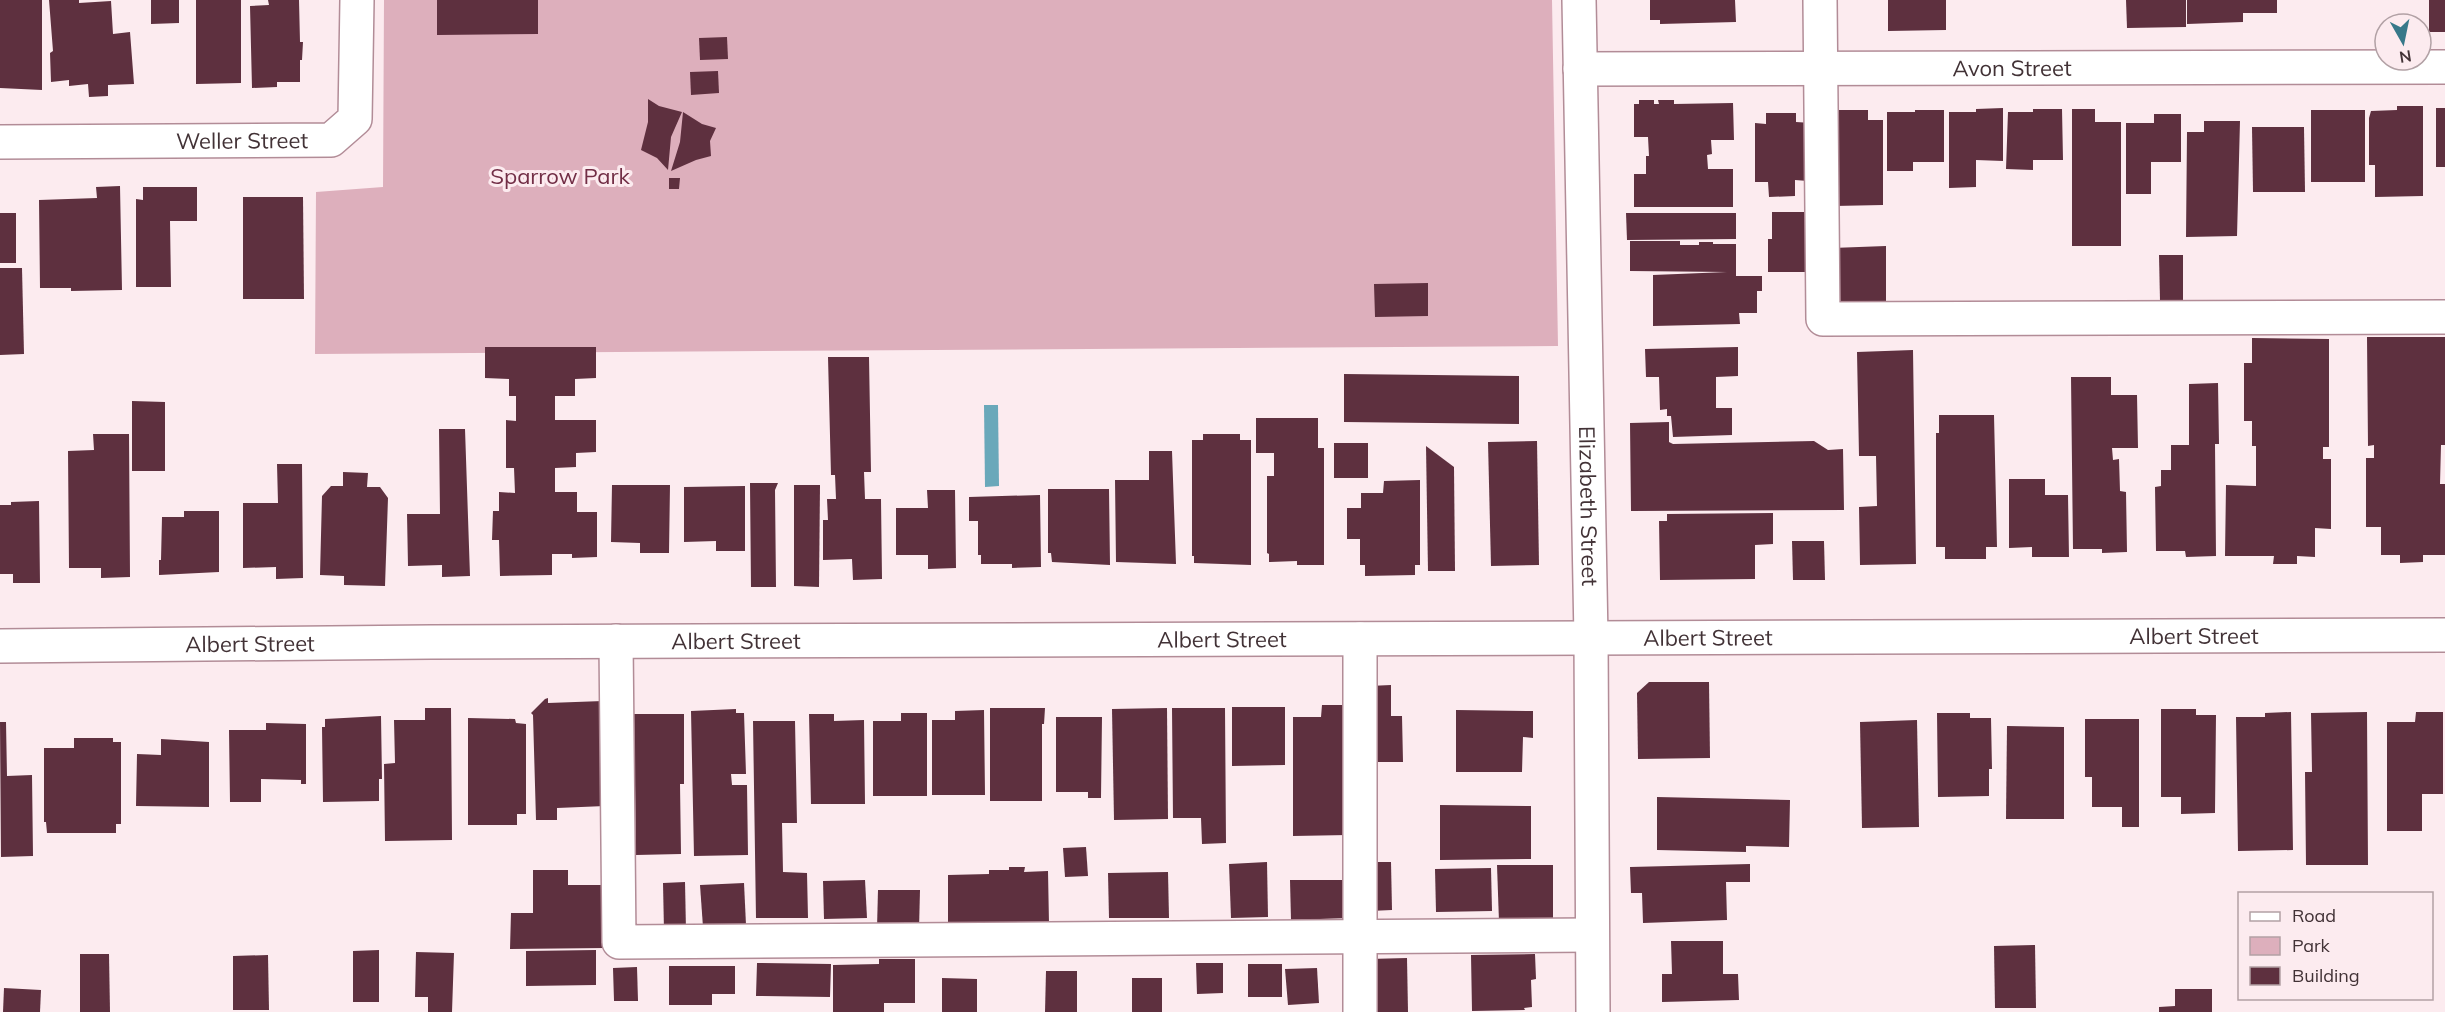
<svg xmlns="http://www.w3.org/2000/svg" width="2445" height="1012" font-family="Mulish,sans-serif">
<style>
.green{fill:#ddafbc}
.water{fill:#6aa8ba}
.building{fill:#5e303f}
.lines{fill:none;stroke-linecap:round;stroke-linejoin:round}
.minor-casing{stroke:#b28c97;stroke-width:36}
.minor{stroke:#fff;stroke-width:33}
.labels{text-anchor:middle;stroke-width:6;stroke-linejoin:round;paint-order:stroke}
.street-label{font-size:22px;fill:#423236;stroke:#fcebef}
.park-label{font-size:22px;fill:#722e46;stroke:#fcebef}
</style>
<rect width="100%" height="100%" fill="#fcebef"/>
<path class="green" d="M384 0H1552L1558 346 315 354 316 192 383 187Z"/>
<path class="water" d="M984 405H998L999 486 985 487Z"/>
<g class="building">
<path d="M0 0H42V90L0 88Z"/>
<path d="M49 0H79V3L111 1 113 34 130 32 134 84 108 85V96L89 97 88 84 69 86V80L51 82 50 53 53 51Z"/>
<path d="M151 0H179V23L151 24Z"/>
<path d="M196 0H241V83L196 84Z"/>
<path d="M268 0H299L300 42H303L302 60H300V82H277V87L252 88 250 6 269 5Z"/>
<path d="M437 0H538V34L437 35Z"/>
<path d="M1650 0H1735L1736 22 1660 24V20H1650Z"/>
<path d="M1888 0H1946V30L1888 31Z"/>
<path d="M2126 0H2186V27L2127 28Z"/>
<path d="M2187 0H2277V13H2243V22L2187 24Z"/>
<rect x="2429" y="0" width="16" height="32"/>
<path d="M727 37 728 59 700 60 699 38Z"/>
<path d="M718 71 719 93 691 95 690 72Z"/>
<path d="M648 99 659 106 682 112 671 137 668 170 657 158 641 150 648 122Z"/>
<path d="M1639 100H1654V104H1659L1658 100H1674V104L1733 103 1734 140H1711L1712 154 1707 155 1708 169H1733V207H1634V174H1646V156H1649L1648 137H1634V104H1639Z"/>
<path d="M2397 106H2423V196L2375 197V165H2369V118L2371 111 2397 110Z"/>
<path d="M2003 108V161L1976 160V187L1949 188V112H1976V109Z"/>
<rect x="2436" y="108" width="9" height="59"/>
<path d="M2033 109H2062L2063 160H2033V170L2006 169 2008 112H2033Z"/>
<path d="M2072 109H2095V122H2121V246H2072Z"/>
<path d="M1834 110H1868V120H1883V205L1834 206Z"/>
<path d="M1915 110H1944V162H1913V171H1887V112H1915Z"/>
<rect x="2311" y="110" width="54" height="72"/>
<path d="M683 112 702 124 716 128 710 141 711 156 696 160 671 171 680 142Z"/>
<path d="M1766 113H1796V122L1812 123 1808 181 1795 180V196L1769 197 1768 182H1755V123L1766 124Z"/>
<path d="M2154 114H2181V162H2151V194H2126V123H2154Z"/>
<path d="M2204 121H2240L2237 236 2186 237 2187 132H2204Z"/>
<path d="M2252 127H2304L2305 192H2253Z"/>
<path d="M669 178H680L679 189H669Z"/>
<path d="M120 186 122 290 71 291V288H40L39 200 97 198 96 187Z"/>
<path d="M143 187H197V221H170L171 287H136V199L143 200Z"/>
<path d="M243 197H303L304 299H243Z"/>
<path d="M1772 212H1807L1808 272H1768V239H1772Z"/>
<rect x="0" y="213" width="16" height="50"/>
<path d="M1626 213H1736V239L1627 240Z"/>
<path d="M1630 241H1680V245H1699V242H1713V244H1736V276H1762V291H1757V313H1739L1740 324 1653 326V275L1727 272 1630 271Z"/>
<path d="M1886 246V306L1834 308 1832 248Z"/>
<path d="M2159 255H2183V301H2160Z"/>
<path d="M0 268H22L24 354 0 355Z"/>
<path d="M1428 283V316L1375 317 1374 284Z"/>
<path d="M2367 337H2445V445H2441L2440 484H2445V555H2423V562L2400 563V555H2381V527H2366V458H2374V445L2368 446Z"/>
<path d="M2252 338 2329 339V447H2323V459H2331V529L2315 528V557L2297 556V564H2273L2274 556H2225L2226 485 2256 486V446H2252V421H2244V363H2252Z"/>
<path d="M485 347H596V378L575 379V396H555V420H596V452L576 453V467L555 468V492H577V512H597V557L572 558V554H552V575L500 576 499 540H492L493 511H499V492L515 493 514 468H506V420L516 421V396H509V379L485 378Z"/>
<path d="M1738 347V376L1716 377V408H1732V435L1673 437 1671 416H1667V409L1660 410 1659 377H1646L1645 349Z"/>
<path d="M1913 350 1916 564 1860 565 1859 507 1877 506 1876 456H1859L1857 352Z"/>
<path d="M828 357H869L871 472H864L865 499H881L882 579 853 580 852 559 823 560V520H828L827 499H836L835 475H831Z"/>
<path d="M1344 374 1519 376V424L1344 422Z"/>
<path d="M2071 377H2111V395H2137L2138 448H2112L2113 460 2119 459 2120 491 2126 492 2127 552 2102 553V549H2073Z"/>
<path d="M2218 383 2219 444H2215L2216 556 2186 557 2185 551H2156L2155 487 2161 486V470H2171V445H2189V384Z"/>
<path d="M132 401 165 402V471H132Z"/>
<path d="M1939 415H1994L1997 547H1986V559H1945V547H1936V433H1939Z"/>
<path d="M1256 418H1318V448H1324V565H1297V561L1269 562V554L1267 553V476H1274V453H1256Z"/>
<path d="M1669 422V442L1673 444 1814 441 1828 450 1843 449 1844 510 1631 511 1630 423Z"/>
<path d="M439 429H465L470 576 442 577V565L408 566 407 514H440Z"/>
<path d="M93 434H129L130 577 101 578V568H69L68 451 94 450Z"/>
<path d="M1203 434H1240V440H1251V565L1194 563V556H1192V440H1203Z"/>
<path d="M1537 441 1539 565 1491 566 1488 442Z"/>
<rect x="1334" y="443" width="34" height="35"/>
<path d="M1426 446 1454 467 1455 571H1428Z"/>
<path d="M1149 451H1172L1176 564 1116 562 1115 480H1149Z"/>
<path d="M277 464H302L303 578 276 579V567L243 568V503H278Z"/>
<path d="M343 472 368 473 367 487H380L388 498 385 586 344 585V576L320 575 322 496 331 486H343Z"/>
<path d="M2009 479H2045V495H2068L2069 557H2032V547L2009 548Z"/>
<path d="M1420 480V565H1415V575L1365 576V565H1360V539H1347V508H1361V493H1383L1384 481Z"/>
<path d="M750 483H778L775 490 776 587H751Z"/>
<path d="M612 485H670L669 553H640V543L611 542Z"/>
<path d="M794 485H820L819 587 794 586Z"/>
<path d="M745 486V551H716V541L684 542V487Z"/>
<path d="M1048 489H1109L1110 565 1052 562 1051 553H1048Z"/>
<path d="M927 490H955L956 568 928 569V555H896V508H928Z"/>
<path d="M1040 495 1041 567 1012 568V564H981V555H978V521H969V497Z"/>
<path d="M39 501 40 583H13V574H0V505H11V502Z"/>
<path d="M184 511H219V572L159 575V560H161L162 517H184Z"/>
<path d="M1773 513V544L1755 545V579L1660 580 1659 521H1667V514Z"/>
<path d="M1792 541H1824L1825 580H1793Z"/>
<path d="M1649 682H1709L1710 758 1638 759 1637 693Z"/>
<path d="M1391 685V716H1402L1403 762H1370L1369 686Z"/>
<path d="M548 698V703L603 701 605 806 557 808V820H536L533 715 531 713 545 699Z"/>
<path d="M1322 705H1347L1348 835 1293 836V717H1321Z"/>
<path d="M1232 707H1285V765L1232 766Z"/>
<path d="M425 708H451L452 840 385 841 384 764 395 763 394 720H425Z"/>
<path d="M990 708H1045L1044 724H1042V801H990Z"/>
<path d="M1167 708 1168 819 1114 820 1112 709Z"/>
<path d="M1172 708H1225L1226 843 1202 844 1201 818H1173Z"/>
<path d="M736 709V713H744L746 774H731L732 785H747L748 855 694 856 691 711Z"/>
<path d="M2161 709H2196V715H2216L2215 813 2181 814V797H2161Z"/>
<path d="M984 710 985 795H932V720H955V711Z"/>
<path d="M1456 710 1533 711V738L1523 737 1522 772H1456Z"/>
<path d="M2291 712 2293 850 2238 851 2236 717H2265V713Z"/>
<path d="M2367 712 2368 865H2306L2305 772H2312L2311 713Z"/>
<path d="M2416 712H2443V794H2422V831H2387V722H2415Z"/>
<path d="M901 713H927V796H873V721H901Z"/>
<path d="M1937 713H1970V718H1991L1992 769H1989V796L1938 797Z"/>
<path d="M634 714H684V784H680L681 854 636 855Z"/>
<path d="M809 714H834V721L864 720 865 804H811Z"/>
<path d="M381 716 382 779H379V801L323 802 322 727H325V719Z"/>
<path d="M1056 717H1102L1101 798H1088V792H1056Z"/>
<path d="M468 718 515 719 516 723 526 724V814H517V825H468Z"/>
<path d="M2085 719H2139V827H2122V807H2092V777H2085Z"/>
<path d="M1917 720 1919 827 1862 828 1860 722Z"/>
<path d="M753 721H795L797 823H782L783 872 807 873 808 918H756Z"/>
<path d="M0 722H6L7 776 32 775 33 856 1 857Z"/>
<path d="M266 723 306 724V784H301V780L261 779V802H230L229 730H266Z"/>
<path d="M2007 726 2064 727V819H2006Z"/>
<path d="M74 738H113V742H121V824H116V833H47L46 822H44V748H74Z"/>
<path d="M161 739 209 742V807L136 806 137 754 161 755Z"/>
<path d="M1657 797 1790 800 1789 847 1746 846V852L1657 850Z"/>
<path d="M1440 805 1531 806V859L1440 860Z"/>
<path d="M1086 847 1088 876 1065 877 1063 848Z"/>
<path d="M1267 862 1268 917 1231 918 1229 864Z"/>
<path d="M1369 862H1391L1392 910 1370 911Z"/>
<path d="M1750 864V882H1726L1727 920 1643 923 1642 893H1631L1630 867Z"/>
<path d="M1497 865H1553V921L1499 922Z"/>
<path d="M1009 867H1025L1024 872 1048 871 1049 924 948 925V875L989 874V870H1009Z"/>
<path d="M1491 868 1492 911 1436 912 1435 869Z"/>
<path d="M533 870H568V885H605V948L510 949 511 913H533Z"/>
<path d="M1168 872 1169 918H1109L1108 873Z"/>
<path d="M865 880 867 918 824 919 823 881Z"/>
<path d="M1290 880H1349V918L1291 920Z"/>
<path d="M685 882 686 931H664L663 883Z"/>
<path d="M744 883 746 925 703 927 700 885Z"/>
<path d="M878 890H920L919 929 877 928Z"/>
<path d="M1671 941H1723V974H1738L1739 1000 1662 1002V974H1672Z"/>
<path d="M2035 945 2036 1008H1995L1994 946Z"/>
<path d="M379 950V1002H353V951Z"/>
<path d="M596 950V985L526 986V951Z"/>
<path d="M416 952 454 953 452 1012H428V997H415Z"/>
<path d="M80 954H109L110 1012H80Z"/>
<path d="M1535 954 1536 979 1531 980 1532 1007 1524 1008 1525 1010 1472 1011 1471 955Z"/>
<path d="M268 955 269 1010H233V956Z"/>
<path d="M1407 958 1408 1012H1370L1369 959Z"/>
<path d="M879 959H915V1003H884V1012H833V965L879 964Z"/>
<path d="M757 963 831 964 830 997 756 996Z"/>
<path d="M1196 963H1223V993L1197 994Z"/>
<rect x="1248" y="964" width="34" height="33"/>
<path d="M669 966H735V994H712V1005H669Z"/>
<path d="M637 967 638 1001H614L613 968Z"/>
<path d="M1317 968 1319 1003 1288 1005 1285 969Z"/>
<path d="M1046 971H1077V1012H1045Z"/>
<path d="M942 978 977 979V1012H942Z"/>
<rect x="1132" y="978" width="30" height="34"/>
<path d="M4 988 41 990 40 1012H3Z"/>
<path d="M2175 989H2212V1012H2159V1007L2175 1006Z"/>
</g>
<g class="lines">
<g class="minor-casing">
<g id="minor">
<path id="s1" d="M1579 0 1591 638 1593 1012"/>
<path d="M1820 0 1823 319 2445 317"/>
<path id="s2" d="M1580 69 2445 67"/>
<path id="s3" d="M0 142 331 140 355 119 357 0"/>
<path d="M616 641 619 942 1592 935"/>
<path id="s4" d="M0 646 431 642 2445 635"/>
<path d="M1360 1012V639"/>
</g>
</g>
<use href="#minor" class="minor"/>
</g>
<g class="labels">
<g class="street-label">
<text dy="8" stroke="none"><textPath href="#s2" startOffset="432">Avon Street</textPath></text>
<text dy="8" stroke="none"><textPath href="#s3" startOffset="242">Weller Street</textPath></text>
<text dy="8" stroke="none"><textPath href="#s1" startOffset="506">Elizabeth Street</textPath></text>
<text dy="8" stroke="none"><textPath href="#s4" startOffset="2194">Albert Street</textPath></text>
<text dy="8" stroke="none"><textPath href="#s4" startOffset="1708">Albert Street</textPath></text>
<text dy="8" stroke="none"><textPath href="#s4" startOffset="1222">Albert Street</textPath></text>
<text dy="8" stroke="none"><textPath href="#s4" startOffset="736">Albert Street</textPath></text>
<text dy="8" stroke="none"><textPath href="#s4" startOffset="250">Albert Street</textPath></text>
</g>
<g class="park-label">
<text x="560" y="184">Sparrow Park</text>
</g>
</g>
<rect x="2238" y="892" width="195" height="108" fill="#fcebef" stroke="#b2a1a5" stroke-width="1.5"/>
<rect x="2250" y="912" width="30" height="9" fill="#ffffff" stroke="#b2a1a5" stroke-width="1.5"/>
<text x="2292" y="922" font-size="18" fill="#423236">Road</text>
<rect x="2250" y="937" width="30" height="18" fill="#ddafbc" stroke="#b2a1a5" stroke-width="1.5"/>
<text x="2292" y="952" font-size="18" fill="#423236">Park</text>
<rect x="2250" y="967" width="30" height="18" fill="#5e303f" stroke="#b2a1a5" stroke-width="1.5"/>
<text x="2292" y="982" font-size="18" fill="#423236">Building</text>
<g transform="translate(2403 42) rotate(171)"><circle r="28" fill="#fcebef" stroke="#b2a1a5" stroke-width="1.5"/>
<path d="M0-4.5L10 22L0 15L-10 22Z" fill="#37798a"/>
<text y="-9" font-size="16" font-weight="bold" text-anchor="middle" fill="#423236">N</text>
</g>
</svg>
